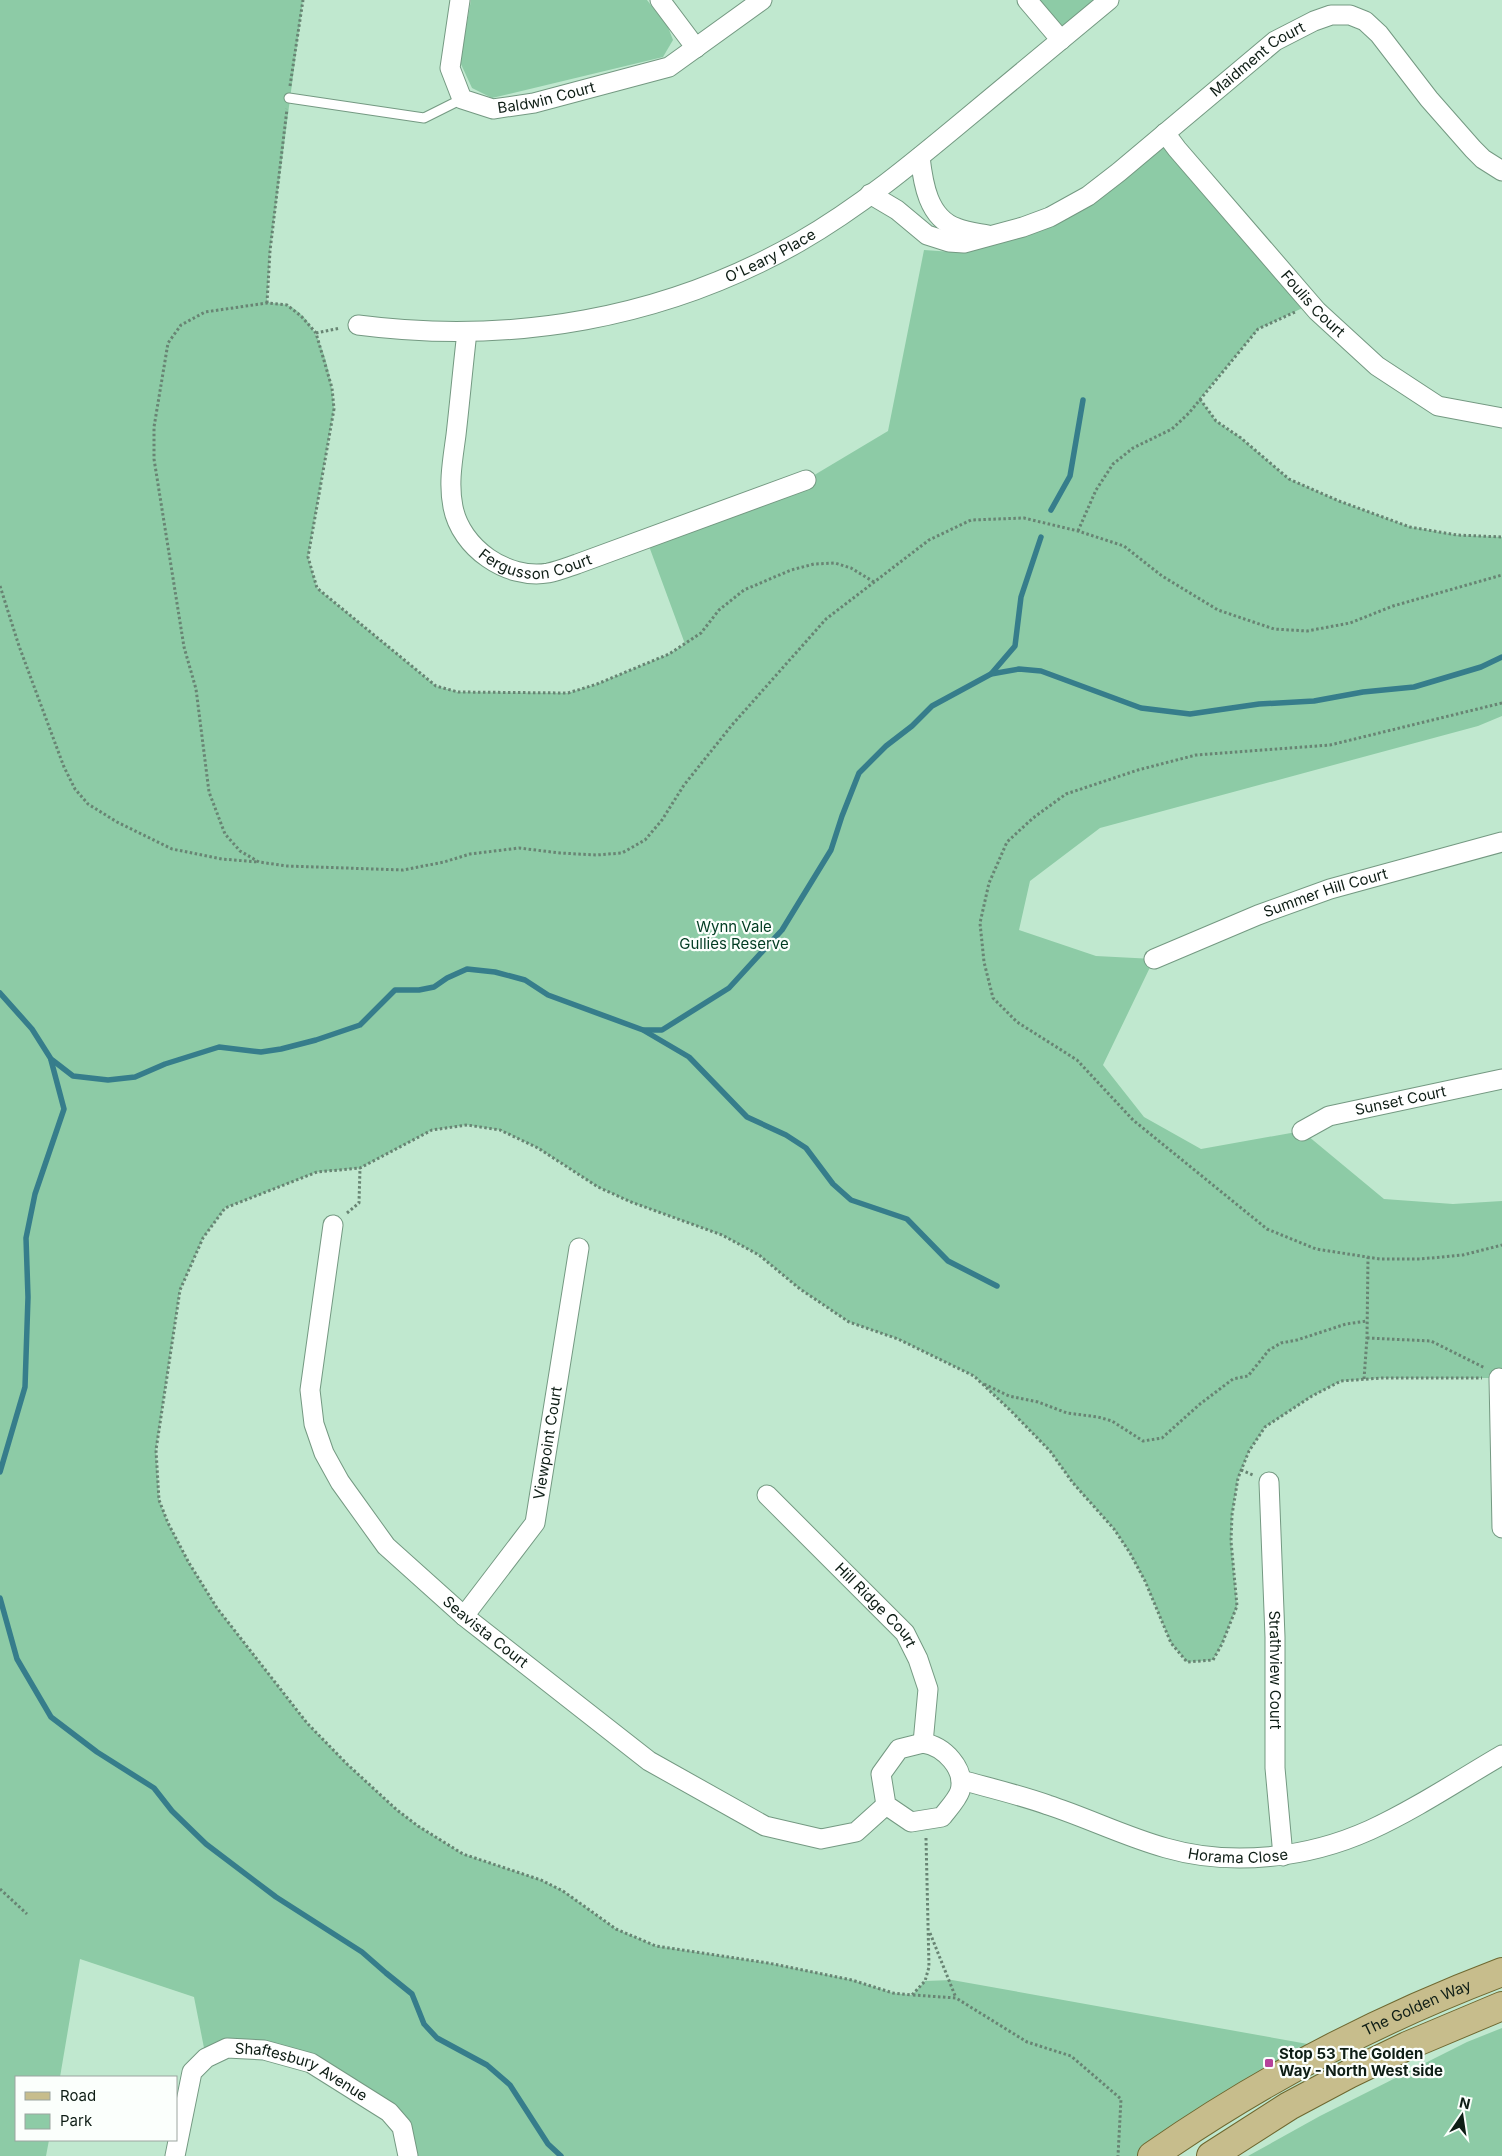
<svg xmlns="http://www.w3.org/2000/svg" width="1502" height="2156" font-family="Inter,sans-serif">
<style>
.green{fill:#8dcba6}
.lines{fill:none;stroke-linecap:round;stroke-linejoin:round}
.stream{stroke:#367d8b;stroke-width:5.5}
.lane-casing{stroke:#749982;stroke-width:11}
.street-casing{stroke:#749982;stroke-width:21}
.primary-casing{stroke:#6e6830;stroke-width:30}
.path{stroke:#688473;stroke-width:3;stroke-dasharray:2.5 2.5;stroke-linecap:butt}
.lane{stroke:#fff;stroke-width:9}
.street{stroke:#fff;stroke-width:19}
.primary{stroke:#c7bd8c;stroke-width:28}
.poi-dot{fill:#b6429b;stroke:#fbfffc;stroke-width:2}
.labels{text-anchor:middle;stroke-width:4.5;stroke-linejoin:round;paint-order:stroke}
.street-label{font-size:15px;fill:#0e1d15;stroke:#fbfffc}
.park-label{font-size:15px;fill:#003b21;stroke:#fbfffc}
.poi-label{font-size:15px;font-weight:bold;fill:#0e1d15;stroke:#fbfffc;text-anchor:start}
</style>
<rect width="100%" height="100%" fill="#c0e8cf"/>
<g class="green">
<path d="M0 0H303L270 251 267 302C273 304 281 303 287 305 321 319 332 377 334 409L308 557 317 588 436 686 458 692 568 693 597 684 669 654 685 644 646 538 806 480 888 431 924 250 967 253 989 236 1050 217 1165 133 1311 304 1258 329 1200 399 1216 421 1241 438 1289 479 1339 501 1410 527 1457 535 1502 537V716L1478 726 1100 828 1030 881 1019 930 1096 956 1154 959 1103 1065 1144 1117 1201 1149 1302 1131 1384 1199 1453 1204 1502 1201V1375L1499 1378H1382L1341 1381 1312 1396 1265 1427 1249 1451 1238 1478 1232 1515 1231 1541 1237 1606 1222 1644 1213 1660 1187 1662 1171 1643 1145 1581 1130 1553 1114 1529 1073 1483 1050 1451 1011 1411 974 1376 898 1339 849 1322 800 1289 759 1255 722 1235 631 1202 598 1187 538 1148 500 1130 467 1125 432 1130 360 1168 317 1172 225 1208 203 1238 180 1290 156 1450 159 1500 168 1523 189 1563 217 1608 307 1723 347 1764 397 1810 418 1826 463 1854 541 1880 563 1891 616 1929 656 1946 768 1963 852 1980 893 1993 912 1995 925 1981 952 1980 1330 2048 1152 2156H408L389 2112 264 2050 206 2058 194 1997 80 1959 60 2077H16V2140H49L46 2156H0Z"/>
<path d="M471 0H647L668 27 673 40 663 57 492 98 472 88 460 62Z"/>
<path d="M1027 0H1109L1061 40Z"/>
<path d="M1502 2028V2156H1248L1320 2116 1467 2042Z"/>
</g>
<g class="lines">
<g class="stream">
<path d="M1051 510 1070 476 1083 400"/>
<path d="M991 674 1015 646 1021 597 1041 537"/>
<path d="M0 993 32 1029 51 1059 73 1076 108 1080 135 1077 165 1064 219 1047 261 1052 281 1049 316 1040 360 1025 395 990H419L434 987 447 978 467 969 495 972 525 980 548 995 643 1030 689 1057 747 1117 786 1135 806 1148 833 1184 851 1200 907 1219 948 1261 997 1286"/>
<path d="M644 1030H662L729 988 782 930 831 850 842 816 859 773 886 746 912 726 932 706 991 674 1019 669 1041 671 1141 708 1190 714 1259 704 1314 701 1363 692 1414 687 1481 667 1502 657"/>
<path d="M0 1472 25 1387 28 1297 26 1238 35 1194 64 1109 51 1060"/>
<path d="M0 1598 17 1659 51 1717 97 1752 154 1788 172 1811 206 1844 276 1897 362 1952 386 1973 412 1994 424 2024 437 2038 487 2065 510 2085 548 2144 561 2156"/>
</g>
<g class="lane-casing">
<path id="lane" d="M289 98 424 118 462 99"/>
</g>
<g class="street-casing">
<g id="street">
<path id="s1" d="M460 0 450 68 462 99 493 109 534 103 669 67 762 0"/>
<path d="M660 0 696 48"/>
<path d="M1027 0 1061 40"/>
<path id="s2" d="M1165 133 1177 149 1317 311 1377 366 1438 406 1502 418"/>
<path d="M920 157C923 183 928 218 957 228 967 232 978 233 988 235"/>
<path id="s3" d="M870 194 897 210 927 235 949 242 964 243 1023 227 1050 217 1088 196 1119 172 1275 41 1314 21 1331 15H1350L1365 21 1379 34 1429 99 1473 149 1483 159 1502 171"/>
<path id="s4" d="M358 325C511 345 664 319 799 242 860 207 914 162 968 117 1015 78 1062 39 1109 0"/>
<path id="s5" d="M467 332C463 366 460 400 456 435 453 458 448 483 453 507 461 548 507 580 548 573 558 571 568 567 577 564L806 480"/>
<path id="s6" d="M1154 959 1258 915 1330 889 1502 842"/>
<path id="s7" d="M1302 1131 1329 1116 1502 1079"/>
<path id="s8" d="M333 1225 310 1390 314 1424 324 1453 340 1482 386 1546 464 1616 649 1761 765 1826 821 1839 856 1832 886 1805"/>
<path d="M1499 1378 1502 1528"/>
<path id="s9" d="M1269 1482 1275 1637V1768L1283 1856"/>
<path id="s10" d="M767 1495 905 1633 918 1659 928 1689 923 1743"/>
<path id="s11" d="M464 1616 535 1523 579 1248"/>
<path d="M923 1743C944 1746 966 1769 960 1791 957 1800 947 1810 942 1817L911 1822 886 1805 881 1774 899 1749Z"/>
<path id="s12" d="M961 1780C990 1788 1020 1795 1048 1805 1088 1818 1126 1837 1166 1848 1232 1867 1308 1858 1370 1830 1416 1809 1459 1780 1502 1755"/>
<path id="s13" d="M175 2156 192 2072 206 2058 227 2048 264 2050 311 2063 389 2112 402 2127 408 2156"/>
</g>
</g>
<g class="primary-casing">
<g id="primary">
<path id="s14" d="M1152 2156C1261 2080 1378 2019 1502 1972"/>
<path d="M1211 2156 1289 2106 1349 2074 1407 2046 1502 2006"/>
</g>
</g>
<g class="path">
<path d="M290 86 303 0"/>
<path d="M267 303 270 251 287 109"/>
<path d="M316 333 340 328"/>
<path d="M1200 399 1216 421 1241 438 1289 479 1339 501 1410 527 1457 535 1502 537"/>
<path d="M1078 531 1096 490 1113 464 1133 448 1172 429 1189 413 1258 329 1295 312"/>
<path d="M874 582 851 568 835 563 814 564 791 570 744 590 719 610 701 633 669 654 597 684 568 693 458 692 436 686 317 588 308 557 334 409 332 388 316 333 301 316 287 305 267 303 205 312 181 325 168 343 154 427V459L184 647 196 689 209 792 225 834 240 851 259 862 287 866 403 870 444 862 470 854 519 848 560 853 596 855 622 853 645 840 662 820 684 785 732 725 826 619 929 540 971 520 1024 518 1078 531 1124 546 1162 576 1218 610 1274 629 1307 631 1350 623 1393 606 1502 575"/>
<path d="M0 586 19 646 64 767 75 789 88 804 117 822 172 849 222 859 258 862"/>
<path d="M1502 703 1330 745 1196 755 1138 770 1066 794 1033 818 1007 842 989 883 980 923 984 962 993 998 1017 1022 1077 1060 1133 1120 1267 1229 1316 1249 1380 1259H1420L1463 1255 1502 1245"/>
<path d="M347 1213 359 1203 360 1168"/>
<path d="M1367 1338 1431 1341 1485 1368"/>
<path d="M1364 1379 1367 1338 1368 1257"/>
<path d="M984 1384 1009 1396 1038 1402 1067 1413 1098 1417 1112 1421 1143 1441 1162 1438 1200 1404 1233 1379 1248 1376 1269 1350 1281 1343 1297 1340 1346 1324 1367 1321"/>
<path d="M1241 1470 1253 1475"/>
<path d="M926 1838 929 1967 925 1981 912 1995 893 1993 852 1980 768 1963 656 1946 616 1929 563 1891 541 1880 463 1854 418 1826 397 1810 347 1764 307 1723 217 1608 189 1563 168 1523 159 1500 156 1450 180 1290 203 1238 225 1208 317 1172 360 1168 432 1130 467 1125 500 1130 538 1148 598 1187 631 1202 722 1235 759 1255 800 1289 849 1322 898 1339 974 1376 1011 1411 1050 1451 1073 1483 1114 1529 1130 1553 1145 1581 1171 1643 1187 1662 1213 1660 1222 1644 1237 1606 1231 1541 1232 1515 1238 1478 1249 1451 1265 1427 1312 1396 1341 1381 1382 1378H1482"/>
<path d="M0 1889 27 1914"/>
<path d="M930 1933 956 1998"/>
<path d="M913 1995 956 1998 1027 2042 1071 2056 1121 2099 1118 2156"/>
</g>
<use href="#lane" class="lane"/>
<use href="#street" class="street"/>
<use href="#primary" class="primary"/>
</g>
<rect class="poi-dot" x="1264" y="2058" width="10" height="10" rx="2.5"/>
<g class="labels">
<g class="street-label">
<text dy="5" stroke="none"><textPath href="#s3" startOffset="460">Maidment Court</textPath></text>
<text dy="5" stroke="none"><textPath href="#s1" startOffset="189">Baldwin Court</textPath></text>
<text dy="5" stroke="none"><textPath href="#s4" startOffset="425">O'Leary Place</textPath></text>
<text dy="5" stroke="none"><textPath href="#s2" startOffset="226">Foulis Court</textPath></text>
<text dy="5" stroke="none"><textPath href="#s5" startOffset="289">Fergusson Court</textPath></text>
<text dy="5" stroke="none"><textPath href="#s6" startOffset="184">Summer Hill Court</textPath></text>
<text dy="5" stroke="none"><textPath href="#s7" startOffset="104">Sunset Court</textPath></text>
<text dy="5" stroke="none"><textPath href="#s11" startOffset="198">Viewpoint Court</textPath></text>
<text dy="5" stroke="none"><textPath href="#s10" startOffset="155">Hill Ridge Court</textPath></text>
<text dy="5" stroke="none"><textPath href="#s8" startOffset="475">Seavista Court</textPath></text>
<text dy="5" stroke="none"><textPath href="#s9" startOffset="188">Strathview Court</textPath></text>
<text dy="5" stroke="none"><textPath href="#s12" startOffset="289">Horama Close</textPath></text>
<text dy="5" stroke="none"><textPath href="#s14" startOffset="304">The Golden Way</textPath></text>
<text dy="5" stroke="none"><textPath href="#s13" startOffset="208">Shaftesbury Avenue</textPath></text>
</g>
<g class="park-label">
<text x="734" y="932">Wynn Vale<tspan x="734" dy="17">Gullies Reserve</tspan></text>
</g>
<g class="poi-label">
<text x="1279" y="2059">Stop 53 The Golden<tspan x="1279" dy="17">Way - North West side</tspan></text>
</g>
</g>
<rect x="15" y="2076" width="162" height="65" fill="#fbfffc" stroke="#9ca5a0"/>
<rect x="25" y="2092" width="25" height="8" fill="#c7bd8c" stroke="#9ca5a0"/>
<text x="60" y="2101" font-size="15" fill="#0e1d15">Road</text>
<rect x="25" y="2114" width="25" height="15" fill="#8dcba6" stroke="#9ca5a0"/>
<text x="60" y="2126" font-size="15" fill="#0e1d15">Park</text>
<g transform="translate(1462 2116) rotate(13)" stroke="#fbfffc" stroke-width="4" paint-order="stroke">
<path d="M0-4L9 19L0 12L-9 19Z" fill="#0e1d15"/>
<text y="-8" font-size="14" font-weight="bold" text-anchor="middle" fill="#0e1d15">N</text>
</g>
</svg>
